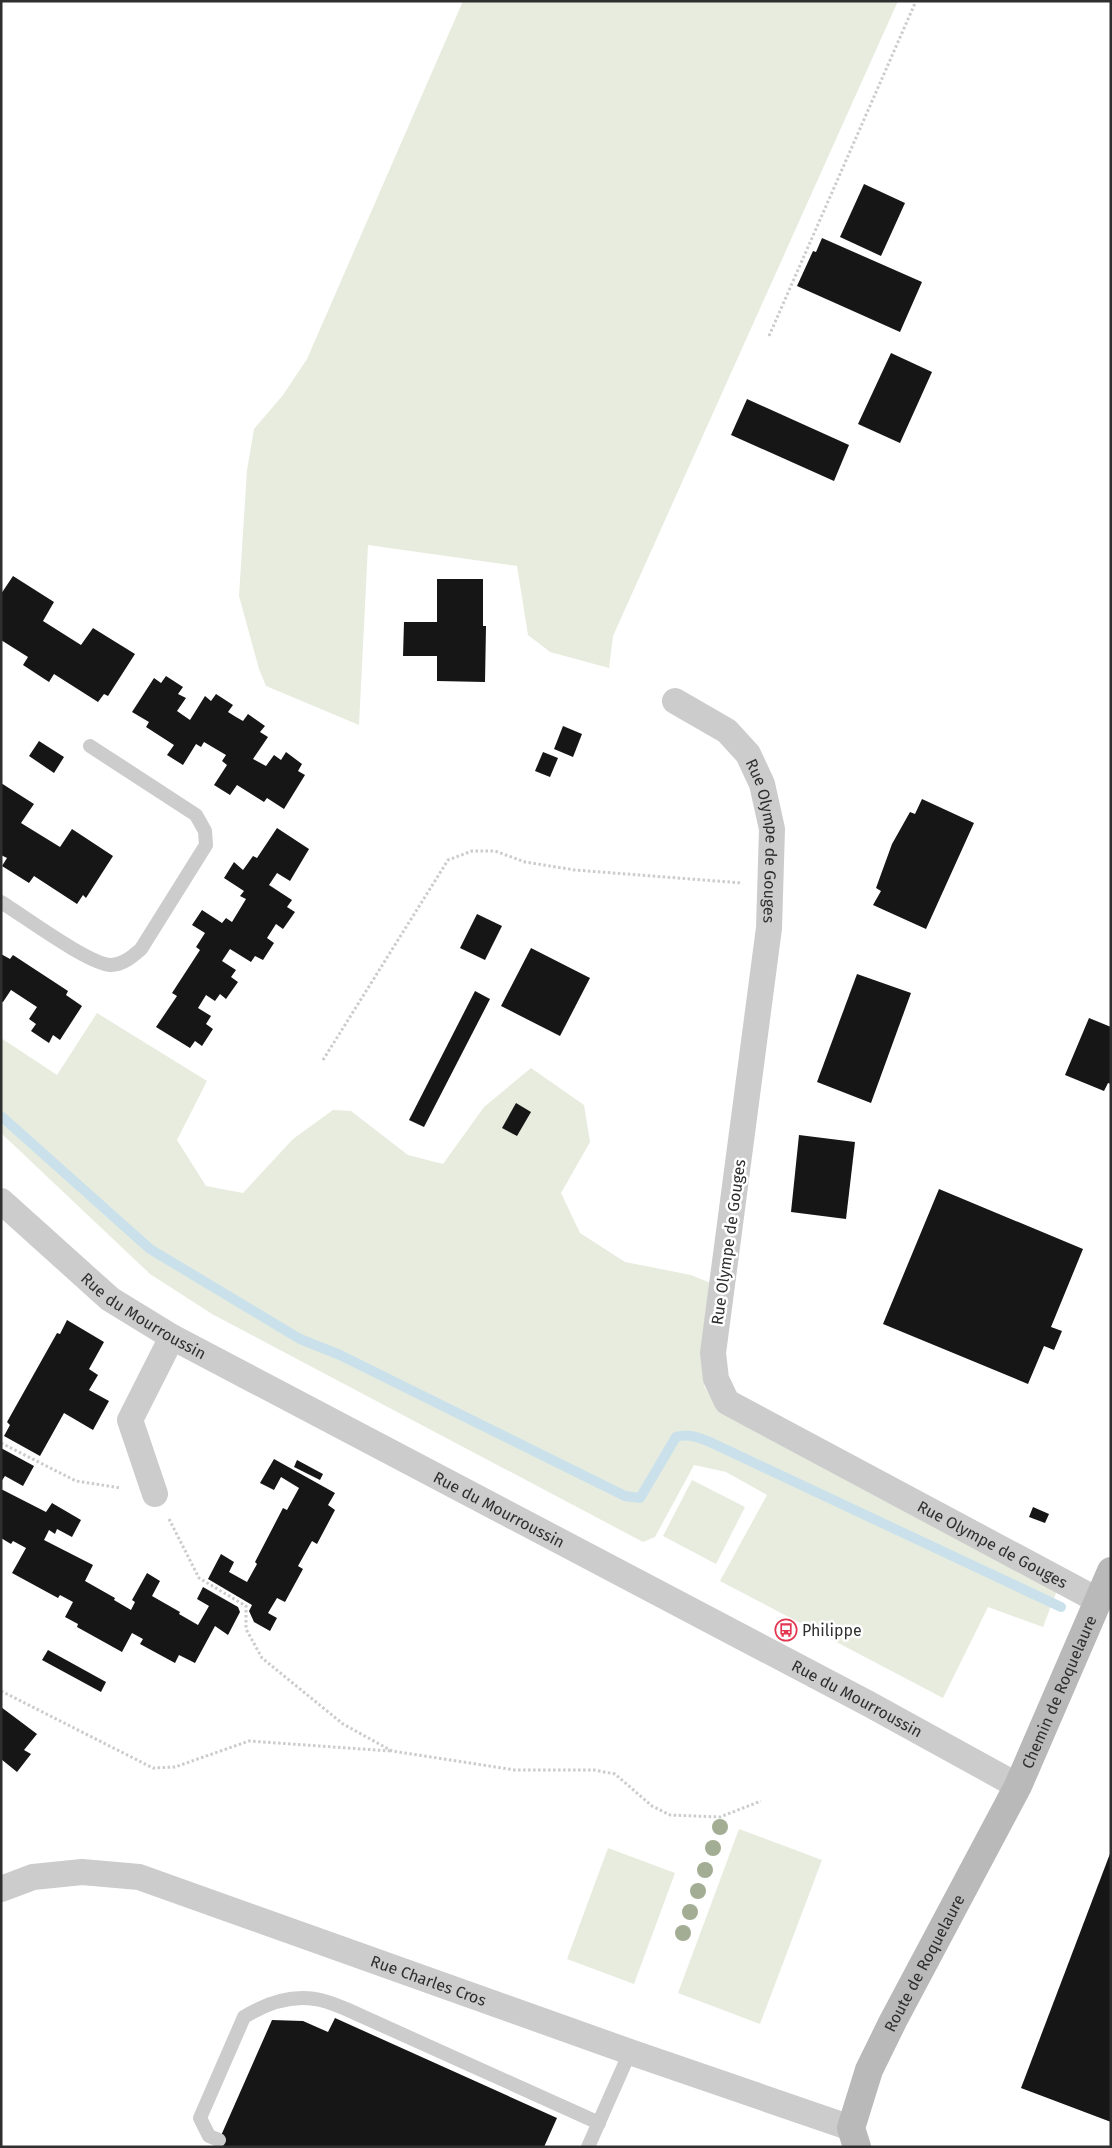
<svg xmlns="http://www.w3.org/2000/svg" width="1112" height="2148" font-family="'Fira Sans',sans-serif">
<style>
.green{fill:#e7ecde}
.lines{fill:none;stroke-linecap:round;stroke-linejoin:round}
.stream{stroke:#cae1eb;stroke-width:10}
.building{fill:#161616}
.path{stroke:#ccc;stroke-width:3;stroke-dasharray:2.5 2.5;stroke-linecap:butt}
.lane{stroke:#ccc;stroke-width:14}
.street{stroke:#ccc;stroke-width:26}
.secondary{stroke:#b9b9b9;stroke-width:28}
.tree{fill:#a2ad94}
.labels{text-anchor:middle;stroke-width:5;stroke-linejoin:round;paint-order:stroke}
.street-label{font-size:16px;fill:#2f2f2f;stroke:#fff}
.poi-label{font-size:16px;fill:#2f2f2f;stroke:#fff;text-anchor:start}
</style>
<rect width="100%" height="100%" fill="#fff"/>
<g class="green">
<path d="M463 1H898L613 636 609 668 550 652 528 635 517 566 368 545 359 725 266 686 259 669 239 596 247 470 254 429 283 395 307 359Z"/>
<path d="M97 1013 207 1081 177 1140 206 1186 243 1193 293 1139 333 1110 351 1111 408 1155 443 1164 484 1107 531 1068 584 1105 590 1142 561 1193 580 1233 625 1262 691 1275 713 1284 703 1363 704 1386 720 1413 1058 1588 1043 1627 988 1607 943 1698 720 1581 767 1495 726 1472 694 1465 655 1537 643 1542 212 1314 150 1274 1 1133V1038L57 1075Z"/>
<path d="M692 1480 745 1507 716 1564 663 1536Z"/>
<path d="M739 1829 822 1860 760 2024 678 1993Z"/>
<path d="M608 1848 675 1873 634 1984 567 1959Z"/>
</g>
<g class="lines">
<path class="stream" d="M1 1116 150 1249 300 1339 340 1355 625 1496 640 1498 676 1437C689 1433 700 1438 712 1443L1061 1607"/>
</g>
<g class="building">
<path d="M864 184 905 203 881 256 840 237Z"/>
<path d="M822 238 922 282 900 332 797 286 813 251 816 252Z"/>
<path d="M891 353 932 372 900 443 858 424Z"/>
<path d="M747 399 849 445 834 481 731 435Z"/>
<path d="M13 576 54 602 43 621 81 645 93 628 135 654 108 696 104 694 98 702 54 674 49 682 23 665 28 657 1 640V594Z"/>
<path d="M437 579H483V626H486L485 682 437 681V656H403L404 622H437Z"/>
<path d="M166 676 183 687 178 694 186 698 177 711 190 720 205 696 211 701 216 694 233 705 228 712 236 717 243 721 248 714 265 726 260 732 268 737 253 759 266 766 274 755 281 760 286 752 302 764 298 771 305 775 284 809 267 798 264 802 237 785 230 795 214 785 227 765 222 761 226 755 204 742 201 747 196 744 183 765 167 755 174 745 146 727 149 722 132 712 154 678 161 683Z"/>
<path d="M563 726 582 734 573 757 554 749Z"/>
<path d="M39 741 64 757 54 773 29 756Z"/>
<path d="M543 752 558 758 550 777 535 771Z"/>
<path d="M1 783 34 804 21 823 60 847 72 829 113 856 86 898 83 895 77 904 34 876 29 883 2 866 7 858 1 855Z"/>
<path d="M922 799 974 823 926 929 873 905 881 891 876 888 892 844 910 812 915 814Z"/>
<path d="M277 828 309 849 290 881 277 873 269 885 292 900 287 907 295 912 283 929 276 924 267 938 274 943 263 960 255 956 251 962 230 949 222 961 236 970 231 977 238 982 226 999 220 994 215 1001 206 995 198 1008 211 1016 206 1024 213 1029 202 1046 195 1041 190 1048 156 1027 177 996 172 993 200 950 196 947 205 933 192 925 202 910 222 923 226 918 232 922 246 899 240 896 244 891 224 878 234 862 243 870 253 856 257 858Z"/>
<path d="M477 914 502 926 485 960 460 948Z"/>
<path d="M531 948 590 978 560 1036 501 1006Z"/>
<path d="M1 954 10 959 13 955 68 991 66 995 82 1006 60 1040 53 1035 49 1043 31 1031 36 1024 29 1019 37 1007 11 990 3 1002H1Z"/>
<path d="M857 974 911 993 871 1103 817 1082Z"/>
<path d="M475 991 490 999 424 1127 409 1120Z"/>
<path d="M1089 1018 1111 1027V1084L1108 1083 1104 1091 1065 1075Z"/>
<path d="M516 1103 531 1112 517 1136 502 1128Z"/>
<path d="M799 1135 855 1142 846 1219 791 1212Z"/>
<path d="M939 1189 1083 1249 1051 1327 1062 1331 1054 1350 1044 1346 1028 1384 883 1324Z"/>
<path d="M67 1320 104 1342 89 1369 98 1375 89 1390 109 1401 93 1430 64 1413 40 1456 4 1436 10 1425 7 1422 57 1333 60 1334Z"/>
<path d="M1 1448 34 1466 23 1486 5 1476 1 1482Z"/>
<path d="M274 1459 335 1493 328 1505 335 1510 317 1544 312 1541 298 1566 303 1569 285 1602 277 1598 268 1613 277 1618 270 1631 254 1622 249 1611 252 1605 208 1579 221 1554 234 1562 229 1572 247 1582 257 1564 255 1562 283 1508 287 1510 299 1488 281 1477 274 1490 260 1483Z"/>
<path d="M297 1460 323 1474 320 1480 294 1467Z"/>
<path d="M1 1489 46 1512 52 1503 81 1520 72 1537 57 1529 55 1534 49 1530 44 1540 93 1565 85 1581 115 1598 114 1600 131 1610 135 1602 132 1600 147 1573 160 1581 152 1596 180 1612 179 1614 198 1625 209 1606 197 1599 203 1587 238 1607 240 1612 228 1635 215 1626 195 1663 179 1655 175 1663 140 1644 143 1639 132 1633 122 1652 77 1627 78 1624 65 1617 73 1602 60 1595 58 1598 12 1573 26 1548 13 1541 11 1544 1 1538Z"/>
<path d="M1033 1507 1049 1514 1045 1523 1029 1517Z"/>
<path d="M48 1650 106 1682 101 1692 42 1660Z"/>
<path d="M1 1707 37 1734 24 1750 31 1754 17 1772 1 1759Z"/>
<path d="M1111 1851V2122L1021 2088Z"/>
<path d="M335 2018 557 2118 544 2147H216L272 2020 303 2021 328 2032Z"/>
</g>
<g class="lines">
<g class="path">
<path d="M769 336 916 1"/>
<path d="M323 1060 448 860 472 851H495L525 862 575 870 742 883"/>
<path d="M1 1443 76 1481 121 1488"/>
<path d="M169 1519 199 1578 246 1606V1629L262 1658 343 1724 392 1751 515 1770H594L615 1774 652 1806 670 1815 720 1817 761 1801"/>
<path d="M1 1691 153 1768 175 1767 249 1741 390 1751"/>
</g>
<g class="lane">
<path d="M1 902C24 916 88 964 111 965 123 965 133 956 141 949L206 845 205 831 196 815 90 746"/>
<path d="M219 2140 209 2136 200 2118 244 2017C265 2004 290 1995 315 1999 325 2000 336 2005 346 2009L599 2123"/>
<path d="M588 2147 630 2052"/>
</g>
<g class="street">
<path id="s1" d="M675 701 727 731 748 754 762 784 772 829 769 928 713 1353 716 1379 727 1402 1099 1601"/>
<path id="s2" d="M1 1201 110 1299 172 1337 869 1704 1018 1786"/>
<path d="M155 1494 130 1420 172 1337"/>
<path id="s3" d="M1 1889 33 1877 82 1872 139 1877 630 2052 851 2128"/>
</g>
<path class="secondary" id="s4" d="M857 2147 851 2128 869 2070 893 2021 1018 1786 1111 1571"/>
</g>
<g class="tree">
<circle cx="720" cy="1827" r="8"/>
<circle cx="713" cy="1848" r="8"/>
<circle cx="705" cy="1870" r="8"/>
<circle cx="698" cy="1891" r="8"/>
<circle cx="690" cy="1912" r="8"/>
<circle cx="683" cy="1933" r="8"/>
</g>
<defs>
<g id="bus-ring" transform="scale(1.125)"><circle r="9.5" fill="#fff" stroke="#e23651" stroke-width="1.5"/><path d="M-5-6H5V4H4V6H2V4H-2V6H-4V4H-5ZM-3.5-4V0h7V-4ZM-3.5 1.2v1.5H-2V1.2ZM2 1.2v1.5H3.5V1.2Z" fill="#e23651"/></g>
</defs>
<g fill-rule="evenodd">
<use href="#bus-ring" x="786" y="1630"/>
</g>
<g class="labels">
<g class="street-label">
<text dy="6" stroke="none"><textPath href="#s1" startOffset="181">Rue Olympe de Gouges</textPath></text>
<text transform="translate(728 1242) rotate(-82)" y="6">Rue Olympe de Gouges</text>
<text dy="6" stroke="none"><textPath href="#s2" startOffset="184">Rue du Mourroussin</textPath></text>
<text dy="6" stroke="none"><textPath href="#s2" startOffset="589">Rue du Mourroussin</textPath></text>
<text dy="6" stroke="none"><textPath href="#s1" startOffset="1051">Rue Olympe de Gouges</textPath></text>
<text dy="6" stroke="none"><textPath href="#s4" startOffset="504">Chemin de Roquelaure</textPath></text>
<text dy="6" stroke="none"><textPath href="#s2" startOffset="994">Rue du Mourroussin</textPath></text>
<text dy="6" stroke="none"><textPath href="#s4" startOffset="201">Route de Roquelaure</textPath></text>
<text dy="6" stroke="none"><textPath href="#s3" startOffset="448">Rue Charles Cros</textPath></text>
</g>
<g class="poi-label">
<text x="802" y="1636">Philippe</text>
</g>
</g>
<rect width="1112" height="2148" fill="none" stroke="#2f2f2f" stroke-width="5"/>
</svg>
